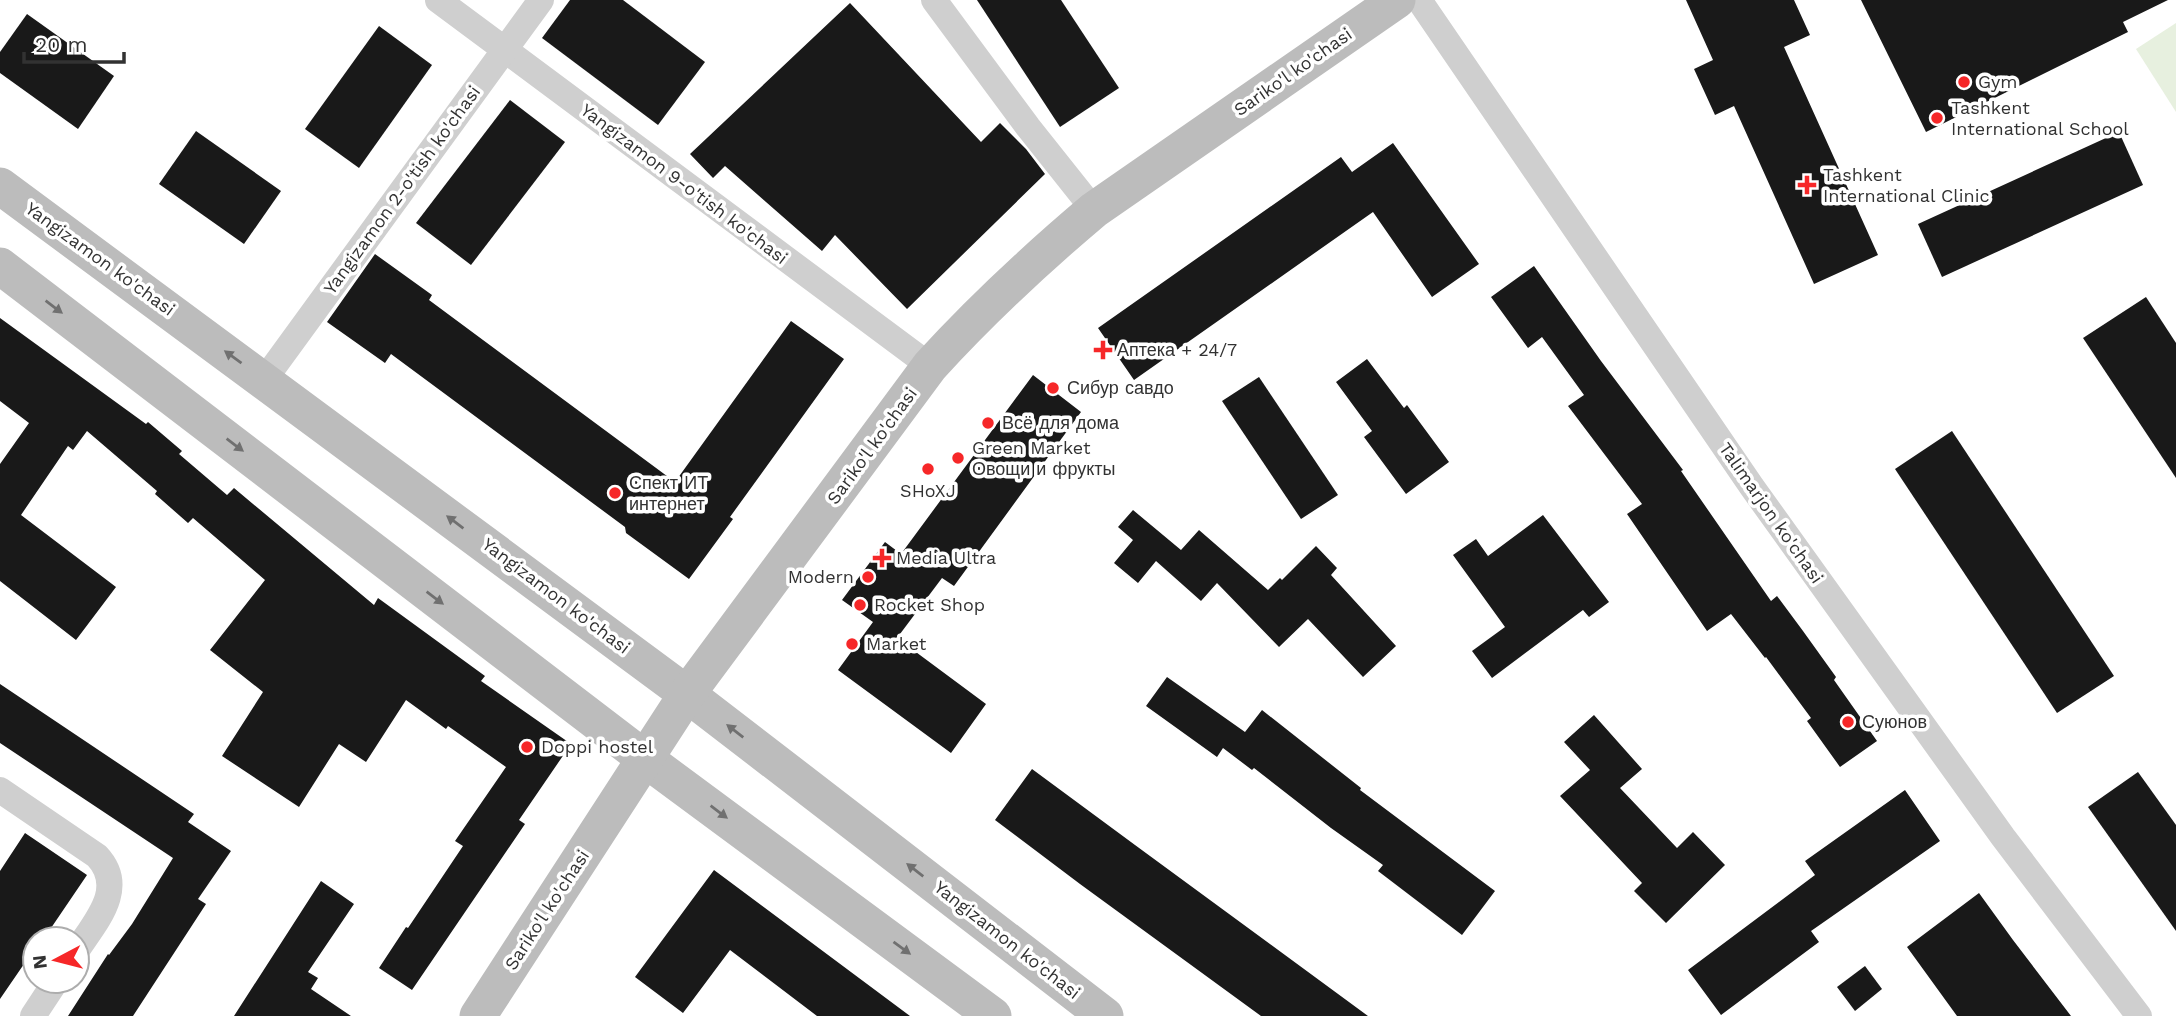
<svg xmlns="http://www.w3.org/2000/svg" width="2176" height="1016" font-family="'Work Sans',sans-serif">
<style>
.green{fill:#e7f0df}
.building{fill:#191919}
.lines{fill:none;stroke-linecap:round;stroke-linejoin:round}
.minor{stroke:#cfcfcf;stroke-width:26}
.secondary{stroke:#bcbcbc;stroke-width:37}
.oneway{fill:#707070}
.poi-dot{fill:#f62728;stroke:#fff;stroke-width:2.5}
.labels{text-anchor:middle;stroke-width:7;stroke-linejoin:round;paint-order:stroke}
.street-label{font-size:18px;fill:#323232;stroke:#fff}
.poi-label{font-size:18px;fill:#323232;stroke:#fff;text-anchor:start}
</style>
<rect width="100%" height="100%" fill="#fff"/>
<path class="green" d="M2176 23V112L2136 49Z"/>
<g class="building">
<path d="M570 0H623L705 62 658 125 542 38Z"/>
<path d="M977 0H1061L1119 88 1060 127Z"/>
<path d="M1686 0H1794L1810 35 1784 47 1878 255 1814 284 1734 106 1715 115 1694 69 1713 60Z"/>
<path d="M1861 0H2168L2123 22 2128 32 1926 132Z"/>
<path d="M850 3 981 142 1000 123 1026 149 1045 174 907 309 835 235 822 251 725 166 713 178 690 154Z"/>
<path d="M27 14 114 76 78 129 0 73V52Z"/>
<path d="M379 26 432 65 359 168 305 129Z"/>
<path d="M510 100 565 142 471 265 416 223Z"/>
<path d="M196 131 281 191 244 244 159 184Z"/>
<path d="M2119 132 2143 185 1942 277 1918 224Z"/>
<path d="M1393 143 1479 264 1432 297 1373 212 1134 380 1098 328 1341 157 1352 172Z"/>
<path d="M375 254 432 295 429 300 675 482 791 321 844 359 730 517 733 519 689 579 626 533 625 527 391 354 385 363 327 322Z"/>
<path d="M1534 266 1601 361 1683 470 1681 471 1771 601 1777 596 1803 631 1836 677 1834 680 1877 741 1840 767 1807 721 1811 718 1766 657 1765 658 1731 614 1707 631 1627 514 1642 504 1568 406 1584 395 1542 337 1528 348 1491 297Z"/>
<path d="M2146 297 2176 343V478L2083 338Z"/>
<path d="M0 318 146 424 148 422 182 451 179 454 227 495 234 488 374 605 378 598 485 676 481 681 571 744 519 820 525 824 412 990 379 968 406 927 408 928 463 846 455 841 506 767 448 726 446 729 406 700 366 762 339 744 299 807 222 756 263 692 210 650 265 580 193 518 188 523 155 494 157 491 87 431 73 450 68 446 21 515 116 587 76 640 0 581V464L29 423 0 401Z"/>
<path d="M1367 359 1404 408 1407 405 1449 462 1406 494 1364 437 1372 431 1336 382Z"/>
<path d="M1033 375 1081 412 954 586 942 578 897 638 986 704 951 753 838 670 873 622 842 600 885 542 901 554Z"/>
<path d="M1259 377 1338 495 1301 519 1222 401Z"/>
<path d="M1952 431 2114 676 2057 713 1895 469Z"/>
<path d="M1133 510 1181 550 1199 530 1268 590 1280 578 1282 580 1316 546 1337 568 1331 575 1396 646 1363 677 1308 619 1279 647 1217 583 1201 601 1156 561 1138 583 1114 563 1133 540 1118 527Z"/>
<path d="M1543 515 1609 602 1589 617 1583 610 1492 678 1472 651 1505 627 1453 555 1476 539 1488 556Z"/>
<path d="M1167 677 1245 732 1262 710 1361 788 1360 790 1495 891 1462 935 1378 871 1383 865 1331 828 1254 768 1252 770 1223 748 1217 757 1146 706Z"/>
<path d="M0 684 194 814 188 822 231 851 198 899 206 904 133 1016H68L108 954 109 955 132 924 173 858 0 743Z"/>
<path d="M1594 715 1642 769 1620 788 1677 848 1693 832 1725 865 1666 923 1634 891 1642 883 1560 796 1590 770 1564 742Z"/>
<path d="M1032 769 1135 845 1368 1016H1261L1080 884 995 820Z"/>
<path d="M2138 772 2176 825V931L2088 807Z"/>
<path d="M1905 790 1940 841 1811 931 1819 942 1721 1015 1688 970 1815 875 1805 861Z"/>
<path d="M25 833 87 875 49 931 48 929 41 939H35V948L0 999V871Z"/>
<path d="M714 870 910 1016H817L730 950 683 1013 635 977Z"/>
<path d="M321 881 354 904 308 972 318 978 311 989 351 1016H234Z"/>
<path d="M1979 893 2013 940 2071 1016H1957L1907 947Z"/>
<path d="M1865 966 1882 989 1855 1011 1837 987Z"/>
</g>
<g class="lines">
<g class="minor">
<path d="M438 0 930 366"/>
<path d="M934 0 1028 127 1094 210"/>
<path d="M1419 0 1752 487 2003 837 2139 1016"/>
<path d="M264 380 541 0"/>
<path d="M0 790 97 856C127 888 96 921 77 950"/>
<path d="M33 1016 56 981"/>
</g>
<g class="secondary">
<path d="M0 186 687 694 1105 1016"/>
<path d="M0 266 644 758 993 1016"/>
<path d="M478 1016 687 694 930 366C981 310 1036 259 1094 210L1397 0"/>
</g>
</g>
<defs><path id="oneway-solid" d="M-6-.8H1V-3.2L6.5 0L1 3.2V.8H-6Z" transform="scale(1.75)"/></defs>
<g class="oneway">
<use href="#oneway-solid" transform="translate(54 307) rotate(37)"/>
<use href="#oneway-solid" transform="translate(233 357) rotate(-144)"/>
<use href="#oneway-solid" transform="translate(235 445) rotate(37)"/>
<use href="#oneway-solid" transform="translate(455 522) rotate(-143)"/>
<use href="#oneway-solid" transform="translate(435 598) rotate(37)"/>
<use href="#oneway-solid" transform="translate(735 731) rotate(-142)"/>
<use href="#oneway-solid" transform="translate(719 812) rotate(37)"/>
<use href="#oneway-solid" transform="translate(915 870) rotate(-142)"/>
<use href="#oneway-solid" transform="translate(902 948) rotate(36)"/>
</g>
<g class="poi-dot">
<circle cx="1964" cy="82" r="7"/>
<circle cx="1937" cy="118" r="7"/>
<path d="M1803.5 174.5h7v7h7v7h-7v7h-7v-7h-7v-7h7z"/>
<path d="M1099.5 339.5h7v7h7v7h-7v7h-7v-7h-7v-7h7z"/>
<circle cx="1053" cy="388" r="7"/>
<circle cx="988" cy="423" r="7"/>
<circle cx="958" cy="458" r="7"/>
<circle cx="928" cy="469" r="7"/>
<circle cx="615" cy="493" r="7"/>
<path d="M878.5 547.5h7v7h7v7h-7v7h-7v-7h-7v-7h7z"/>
<circle cx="868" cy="577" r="7"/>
<circle cx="860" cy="605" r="7"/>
<circle cx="852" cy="644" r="7"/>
<circle cx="1848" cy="722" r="7"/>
<circle cx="527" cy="747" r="7"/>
</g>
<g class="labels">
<g class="street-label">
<text transform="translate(1293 72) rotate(-35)" y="6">Sariko'l ko'chasi</text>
<text transform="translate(684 184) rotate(37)" y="6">Yangizamon 9-o'tish ko'chasi</text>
<text transform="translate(402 190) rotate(-54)" y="6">Yangizamon 2-o'tish ko'chasi</text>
<text transform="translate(100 259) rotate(36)" y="6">Yangizamon ko'chasi</text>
<text transform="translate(872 446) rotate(-54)" y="6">Sariko'l ko'chasi</text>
<text transform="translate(1771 513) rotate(55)" y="6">Talimarjon ko'chasi</text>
<text transform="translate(556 596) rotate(37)" y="6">Yangizamon ko'chasi</text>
<text transform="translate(547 910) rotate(-57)" y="6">Sariko'l ko'chasi</text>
<text transform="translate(1007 940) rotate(38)" y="6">Yangizamon ko'chasi</text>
</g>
<g class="poi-label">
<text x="1978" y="88">Gym</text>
<text x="1951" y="114">Tashkent<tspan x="1951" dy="21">International School</tspan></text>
<text x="1823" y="181">Tashkent<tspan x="1823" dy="21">International Clinic</tspan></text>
<text x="1117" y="356">Аптека + 24/7</text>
<text x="1067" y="394">Сибур савдо</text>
<text x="1002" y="429">Всё для дома</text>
<text x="972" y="454">Green Market<tspan x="972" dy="21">Овощи и фрукты</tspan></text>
<text x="629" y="489">Спект ИТ<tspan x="629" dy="21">интернет</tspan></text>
<text x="928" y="497" text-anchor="middle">SHoXJ</text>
<text x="896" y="564">Media Ultra</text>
<text x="854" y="583" text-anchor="end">Modern</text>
<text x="874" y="611">Rocket Shop</text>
<text x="866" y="650">Market</text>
<text x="1862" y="728">Суюнов</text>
<text x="541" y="753">Doppi hostel</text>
</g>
</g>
<g transform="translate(56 960) rotate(263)"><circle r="33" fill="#ffffff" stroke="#adadad" stroke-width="2"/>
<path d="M0-5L12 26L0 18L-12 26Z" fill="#f62728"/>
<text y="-10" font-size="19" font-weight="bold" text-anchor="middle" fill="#323232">N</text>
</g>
<path d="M24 52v10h100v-10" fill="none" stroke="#323232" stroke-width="3.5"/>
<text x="35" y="52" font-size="21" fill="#323232" stroke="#ffffff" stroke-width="5" paint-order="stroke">20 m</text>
</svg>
